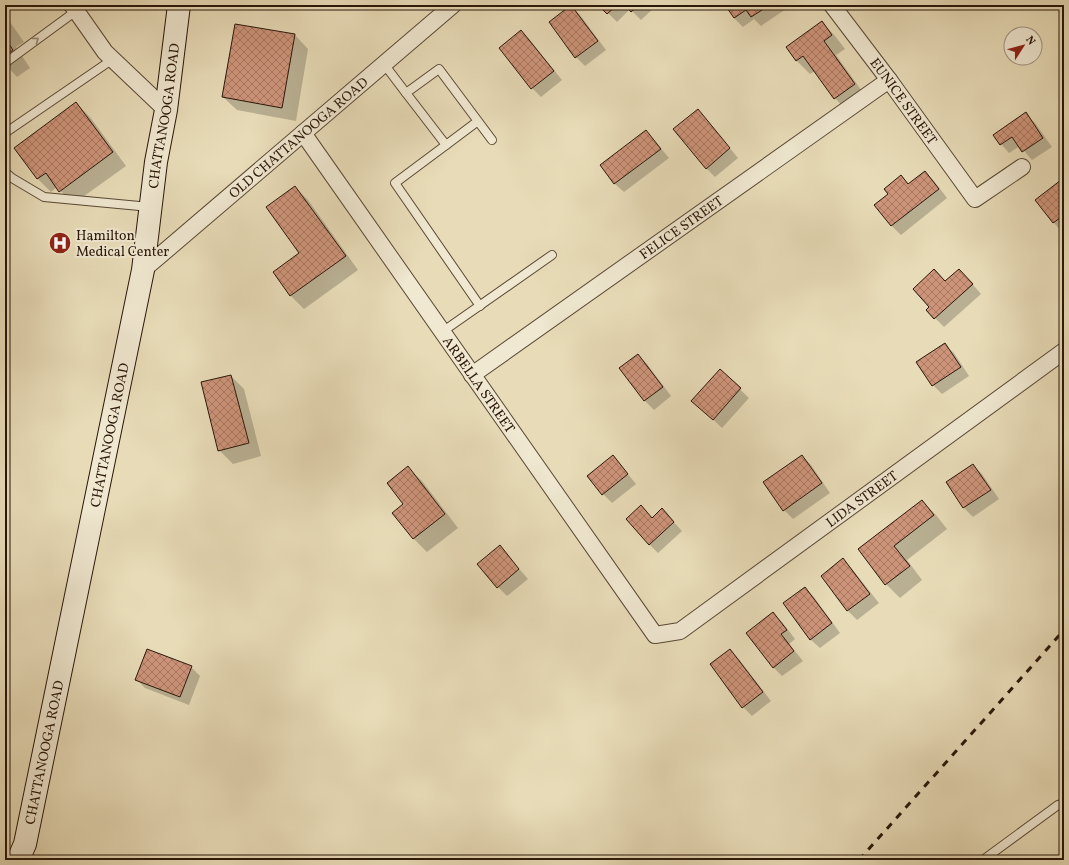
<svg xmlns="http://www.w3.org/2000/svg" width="1069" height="865" font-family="Vollkorn,serif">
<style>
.shadow{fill:#0003}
.building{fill:url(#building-cross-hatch);stroke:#291609}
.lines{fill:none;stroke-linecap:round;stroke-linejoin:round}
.service-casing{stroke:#594835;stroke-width:10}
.minor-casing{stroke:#594835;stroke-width:18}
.secondary-casing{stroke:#291609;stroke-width:24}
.service{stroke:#f0e8d1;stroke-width:8}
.minor{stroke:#f0e8d1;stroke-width:16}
.secondary{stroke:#f0e8d1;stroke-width:22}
.rail{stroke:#291609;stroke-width:3;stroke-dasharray:7 7;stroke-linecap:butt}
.oneway{stroke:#968a77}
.labels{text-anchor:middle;stroke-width:4;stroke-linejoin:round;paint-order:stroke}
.street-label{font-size:14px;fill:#291609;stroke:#f0e8d1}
.poi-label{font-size:14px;fill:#291609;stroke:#f0e8d1;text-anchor:start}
</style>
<defs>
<pattern id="building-cross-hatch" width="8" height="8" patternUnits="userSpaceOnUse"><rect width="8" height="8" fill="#ce947a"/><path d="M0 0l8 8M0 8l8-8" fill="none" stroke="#a77862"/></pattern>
</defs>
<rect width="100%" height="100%" fill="#e8dcb8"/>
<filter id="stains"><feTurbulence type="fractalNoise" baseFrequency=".005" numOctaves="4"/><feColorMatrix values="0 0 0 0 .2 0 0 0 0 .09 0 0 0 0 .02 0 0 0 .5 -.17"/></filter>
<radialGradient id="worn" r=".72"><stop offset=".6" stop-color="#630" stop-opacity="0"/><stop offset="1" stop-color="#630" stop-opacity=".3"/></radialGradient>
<g class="shadow">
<path d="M600 5H653L655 7 641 20 630 9 617 22Z"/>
<path d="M726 5H792L761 26 754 19 743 27 734 18Z"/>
<path d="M571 6 580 15 606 50 585 66 576 57 550 22Z"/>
<path d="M5 15 24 42 16 47 30 68 17 77 5 64Z"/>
<path d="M822 22 835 36 845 49 836 55 867 98 848 112 835 98 815 71 810 74 797 61Z"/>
<path d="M521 31 530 40 562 80 541 97 532 88Z"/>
<path d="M295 35 308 49 296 121 237 110 223 97Z"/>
<path d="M76 103 90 117 126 166 73 204 57 187 51 192 38 179 16 148Z"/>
<path d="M698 110 738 158 715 177 706 168Z"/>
<path d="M1026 114 1035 123 1052 147 1032 160 1020 146 1009 153 1001 144Z"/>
<path d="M646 131 654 140 669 158 624 192 615 184 601 165Z"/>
<path d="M925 172 934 181 947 198 901 235 892 226 876 205 890 194 901 176 909 184Z"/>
<path d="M1064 184V230L1062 232 1054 223 1037 200Z"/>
<path d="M295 187 308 200 358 270 304 309 291 296 274 273 301 254Z"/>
<path d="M968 279 981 294 944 327 935 318 930 307 946 282Z"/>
<path d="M945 345 954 353 969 376 942 394 933 385Z"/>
<path d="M638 355 647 364 671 396 654 410 645 401 620 368Z"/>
<path d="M720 370 749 398 722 428 702 409Z"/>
<path d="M231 376 244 389 261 456 233 464 219 450Z"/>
<path d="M613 456 636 484 612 503 603 494Z"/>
<path d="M802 456 811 465 830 493 793 519 784 510Z"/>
<path d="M973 465 982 474 999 499 973 517 964 508 947 482Z"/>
<path d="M408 468 422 481 458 528 427 552 414 539 394 513 404 505Z"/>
<path d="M922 501 936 515 947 529 907 560 922 580 900 598 886 584 859 549Z"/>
<path d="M652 519H671L682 531 658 553 649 544Z"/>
<path d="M500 547 528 579 507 596 498 587Z"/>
<path d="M843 560 852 569 879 603 857 620 848 611 822 576Z"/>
<path d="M805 588 814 597 840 633 820 648 811 640 784 603Z"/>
<path d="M773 613 782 622 795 639 789 644 803 661 782 676 773 667Z"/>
<path d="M730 650 739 659 771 701 752 716 743 707 711 664Z"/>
<path d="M191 667 200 676 189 705 145 688 136 679Z"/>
</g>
<g class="building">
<path d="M571 5 598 41 575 58 549 22Z"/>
<path d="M598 5H617L607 14Z"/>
<path d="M625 5H639L631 12Z"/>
<path d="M725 5H770L751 17 746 10 734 18Z"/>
<path d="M822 21 832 35 824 41 855 84 834 99 803 56 796 61 786 47Z"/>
<path d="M235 24 295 34 282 108 222 97Z"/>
<path d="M521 30 554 71 531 89 499 48Z"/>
<path d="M5 38 13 50 5 56Z"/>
<path d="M76 102 113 152 59 192 46 173 37 179 14 148Z"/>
<path d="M698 109 730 148 706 169 673 129Z"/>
<path d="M1026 112 1043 138 1022 152 1012 137 1000 145 993 135Z"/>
<path d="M646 130 661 149 614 184 600 165Z"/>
<path d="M925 171 939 189 891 226 874 205 888 194 884 189 901 175 908 184Z"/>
<path d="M1061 180 1064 184V215L1053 223 1035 200Z"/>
<path d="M295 186 346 256 290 296 273 272 299 253 266 207Z"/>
<path d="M934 269 945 281 959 269 973 284 934 319 926 310 929 307 913 289Z"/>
<path d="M945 343 961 367 932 386 916 362Z"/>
<path d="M638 354 663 387 644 401 619 368Z"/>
<path d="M720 369 741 388 713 420 691 401Z"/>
<path d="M231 375 249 443 218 451 201 382Z"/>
<path d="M613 455 628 474 602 495 587 476Z"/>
<path d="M802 455 822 483 783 511 763 482Z"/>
<path d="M973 464 991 490 963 508 946 482Z"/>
<path d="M408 466 445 514 413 539 392 513 403 504 387 483Z"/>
<path d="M922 500 934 515 894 546 910 566 885 585 858 549Z"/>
<path d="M641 505 652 518 662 508 674 522 649 545 626 519Z"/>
<path d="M500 545 519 569 497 588 477 564Z"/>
<path d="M843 558 870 594 847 611 821 576Z"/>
<path d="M805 587 832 623 810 640 783 603Z"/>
<path d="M773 612 787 630 781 634 794 651 773 668 746 633Z"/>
<path d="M147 649 192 666 180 697 135 680Z"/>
<path d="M730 649 763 692 742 708 710 664Z"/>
</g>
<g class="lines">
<g class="service-casing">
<g id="service">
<path d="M5 63 76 11"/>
<path d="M384 64 406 93"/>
<path d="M478 121 446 145 406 93 439 69 492 140"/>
<path d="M5 133 113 59"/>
<path d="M446 145 395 183 480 306"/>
<path d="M5 172 12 178 44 197 150 207"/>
<path d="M442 332 552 255"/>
<path d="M983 860 1058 805 1064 803"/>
</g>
</g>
<g class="minor-casing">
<g id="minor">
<path d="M72 5 105 52 166 110"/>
<path id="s1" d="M832 5 889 80 975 199 1022 167"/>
<path id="s2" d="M303 133 655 635 680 631 1064 351"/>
<path id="s3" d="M143 270 453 5"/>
<path id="s4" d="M472 375 889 80"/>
</g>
</g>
<g class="secondary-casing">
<g id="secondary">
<path id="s5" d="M18 860 25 844 143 270 156 162 166 110 179 5"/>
</g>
</g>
<use href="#service" class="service"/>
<use href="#minor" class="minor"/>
<use href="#secondary" class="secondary"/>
<path class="rail" d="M859 860 1064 630"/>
</g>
<defs><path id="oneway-chevron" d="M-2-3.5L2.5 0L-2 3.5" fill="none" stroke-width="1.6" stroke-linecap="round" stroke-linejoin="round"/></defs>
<use class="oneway" href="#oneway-chevron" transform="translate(36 40) rotate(-36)"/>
<defs>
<g id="hospital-disc" transform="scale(1.15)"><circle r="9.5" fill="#8f2418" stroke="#f0e8d1"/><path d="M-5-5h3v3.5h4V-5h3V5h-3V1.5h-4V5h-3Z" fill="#fff"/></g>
</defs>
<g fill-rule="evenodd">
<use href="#hospital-disc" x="60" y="243"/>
</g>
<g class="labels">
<g class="street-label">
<text dy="5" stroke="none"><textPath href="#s1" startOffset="120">EUNICE STREET</textPath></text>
<text dy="5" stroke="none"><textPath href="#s5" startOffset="759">CHATTANOOGA ROAD</textPath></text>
<text dy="5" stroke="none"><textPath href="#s3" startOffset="204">OLD CHATTANOOGA ROAD</textPath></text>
<text dy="5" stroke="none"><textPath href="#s4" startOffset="256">FELICE STREET</textPath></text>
<text dy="5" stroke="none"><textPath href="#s2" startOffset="307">ARBELLA STREET</textPath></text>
<text dy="5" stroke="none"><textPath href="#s5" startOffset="435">CHATTANOOGA ROAD</textPath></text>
<text dy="5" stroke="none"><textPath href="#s2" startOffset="863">LIDA STREET</textPath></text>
<text dy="5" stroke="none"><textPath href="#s5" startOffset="111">CHATTANOOGA ROAD</textPath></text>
</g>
<g class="poi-label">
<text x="76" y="240">Hamilton<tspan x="76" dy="16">Medical Center</tspan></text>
</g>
</g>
<rect width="1069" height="865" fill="none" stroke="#e8dcb8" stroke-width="20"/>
<rect x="6" y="6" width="1057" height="853" fill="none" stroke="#291609" stroke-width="2"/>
<rect x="10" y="10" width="1049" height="845" fill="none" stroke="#291609"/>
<g transform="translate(1023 46) rotate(54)"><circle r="19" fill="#f0e8d1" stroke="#a09481"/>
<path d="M0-3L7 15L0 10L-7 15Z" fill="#8f2418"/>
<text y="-6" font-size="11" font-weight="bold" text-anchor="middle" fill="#291609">N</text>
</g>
<rect width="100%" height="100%" filter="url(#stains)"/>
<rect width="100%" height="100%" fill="url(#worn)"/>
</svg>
